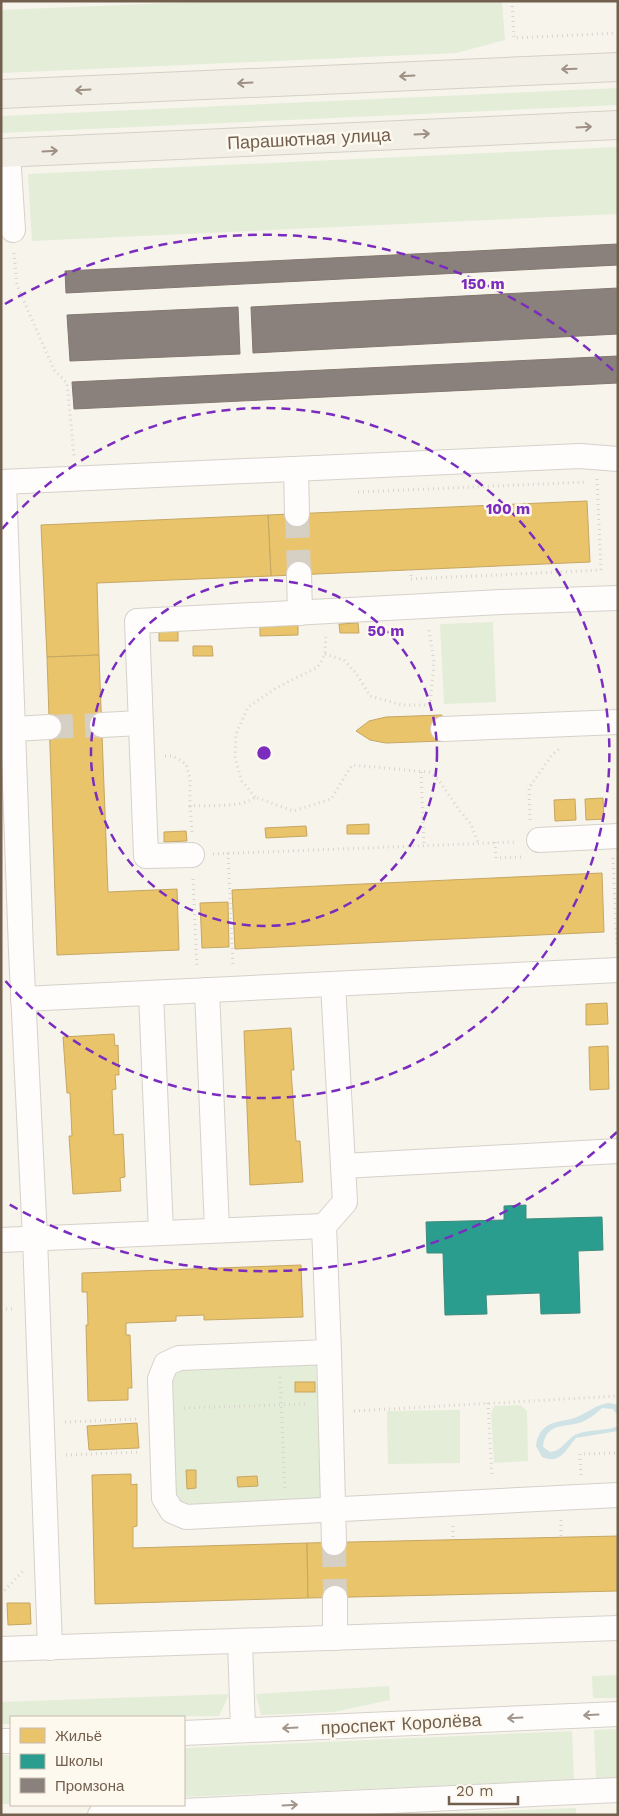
<svg xmlns="http://www.w3.org/2000/svg" width="619" height="1816" font-family="'Work Sans',sans-serif">
<style>
.green{fill:#e3edd8}
.water{fill:#cfe2e6}
.homes{fill:#e9c46a;stroke:#c6a662}
.schools{fill:#2a9d8f;stroke:#408a7c}
.industry{fill:#8a817c;stroke:#83776e}
.lines{fill:none;stroke-linecap:round;stroke-linejoin:round}
.minor-tunnel{stroke:#d6cfc4;stroke-width:24;stroke-dasharray:24 12;stroke-linecap:butt}
.minor-casing{stroke:#d6d1ca;stroke-width:26}
.major-casing{stroke:#d5cfc7;stroke-width:30}
.path{stroke:#d9d4cf;stroke-width:3;stroke-dasharray:1 4;stroke-linecap:butt}
.minor{stroke:#fefdfc;stroke-width:24}
.major{stroke:#f2efe7;stroke-width:28}
.oneway{stroke:#9f9184}
.oneway2{stroke:#a4968b}
.ring{fill:none;stroke:#7b2cbf;stroke-width:2.5;stroke-dasharray:9 6}
.labels{text-anchor:middle;stroke-width:5;stroke-linejoin:round;paint-order:stroke}
.street-label{font-size:18px;fill:#735f4e;stroke:#fef9ef}
.centre{fill:#7b2cbf;stroke:#fef9ef;stroke-width:2.5}
.ring-label{font-size:15px;text-anchor:middle;font-weight:bold;fill:#7b2cbf;stroke:#fef9ef;stroke-width:5;stroke-linejoin:round;paint-order:stroke}
</style>
<rect width="100%" height="100%" fill="#f7f4ec"/>
<g class="green">
<path d="M218 1H502L505 40 456 53 1 73V10Z"/>
<path d="M618 88V105L1 133V116Z"/>
<path d="M618 147V214L32 241 28 174Z"/>
<path d="M493 622 496 702 444 704 440 624Z"/>
<path d="M316 1362 321 1499 189 1509 174 1500 172 1374 179 1369Z"/>
<path d="M520 1405 527 1411 528 1461 494 1463 491 1414 494 1406Z"/>
<path d="M460 1410V1463L388 1464 387 1411Z"/>
<path d="M618 1675V1698H593L592 1676Z"/>
<path d="M389 1686 390 1700 334 1712 261 1715 256 1694Z"/>
<path d="M229 1694 219 1716 11 1717V1724H1V1702Z"/>
<path d="M618 1729V1778L596 1779 594 1730Z"/>
<path d="M572 1731 574 1780 184 1797V1748Z"/>
<rect x="1" y="1755" width="10" height="49"/>
<path d="M576 1808V1815H388Z"/>
</g>
<path class="water" d="M609 1403 618 1405V1416L613 1409 602 1408C597 1413 592 1417 586 1420 568 1430 546 1419 543 1447L550 1452C562 1451 566 1440 575 1435 587 1429 609 1431 618 1426V1431L576 1438C566 1449 561 1465 542 1457L536 1446C537 1438 540 1430 547 1426 556 1420 568 1421 577 1417 589 1412 597 1404 609 1403Z"/>
<g class="homes">
<path d="M587 501 590 562 271 576 268 515Z"/>
<path d="M268 515 271 576 97 583 99 655 47 657 41 525Z"/>
<path d="M358 623 359 633H340L339 624Z"/>
<path d="M298 625V635L260 636V627Z"/>
<rect x="159" y="631" width="19" height="10"/>
<path d="M193 646H212L213 656H193Z"/>
<path d="M99 655 108 892 177 889 179 950 57 955 47 657Z"/>
<path d="M442 715 443 741 386 743 370 740 356 731 369 721 386 717Z"/>
<path d="M603 798 604 819 586 820 585 799Z"/>
<path d="M575 799 576 820 555 821 554 800Z"/>
<path d="M369 824V834H347V825Z"/>
<path d="M306 826 307 836 266 838 265 828Z"/>
<path d="M186 831 187 841 164 842V832Z"/>
<path d="M602 873 604 932 235 949 232 890Z"/>
<path d="M228 902 229 947 202 948 200 903Z"/>
<path d="M607 1003 608 1024 586 1025V1004Z"/>
<path d="M291 1028 294 1070H291L296 1141H300L303 1182 250 1185 244 1031Z"/>
<path d="M114 1034 115 1046 118 1045 119 1075H115L116 1089 112 1090 114 1135 123 1134 125 1177 120 1178 121 1191 73 1194 69 1136H72L70 1093H67L63 1037Z"/>
<path d="M608 1046 609 1089 590 1090 589 1047Z"/>
<path d="M301 1265 303 1317 204 1320V1315L176 1316V1321L126 1323V1335H130L132 1388H128V1400L88 1401 86 1325H88L87 1292H82V1273Z"/>
<rect x="295" y="1382" width="20" height="10"/>
<path d="M137 1423 139 1448 89 1450 87 1426Z"/>
<path d="M186 1470H196V1488L187 1489Z"/>
<path d="M131 1474V1485L137 1484V1526L133 1527V1548L307 1543 308 1598 95 1604 92 1475Z"/>
<path d="M257 1476 258 1486 238 1487 237 1477Z"/>
<path d="M618 1536V1591L308 1598 307 1543Z"/>
<path d="M7 1603H30L31 1624 8 1625Z"/>
</g>
<path class="schools" d="M526 1205V1219L602 1217 603 1250 578 1251 580 1313 541 1314 540 1293 486 1295 487 1314 445 1315 443 1253H427L426 1222 504 1220V1206Z"/>
<g class="industry">
<path d="M618 244V265L66 293 65 271Z"/>
<path d="M618 288V334L253 353 251 307Z"/>
<path d="M238 307 240 354 70 361 67 315Z"/>
<path d="M618 356V383L74 409 72 382Z"/>
</g>
<g class="lines">
<g class="minor-tunnel">
<path d="M297 514 299 574"/>
<path d="M49 727 102 725"/>
<path d="M334 1543 335 1598"/>
</g>
<g class="minor-casing">
<g id="minor">
<path d="M8 153 13 230"/>
<path d="M296 469 297 514"/>
<path d="M1 482 580 456 618 459"/>
<path d="M4 482 21 951 35 1238 50 1648"/>
<path d="M299 574 300 613"/>
<path d="M102 725 140 723"/>
<path d="M14 729 49 727"/>
<path d="M443 729 618 722"/>
<path d="M539 840 618 836"/>
<path d="M192 855 146 856 137 621 501 602 618 598"/>
<path d="M207 990 217 1230"/>
<path d="M151 993 161 1232"/>
<path d="M23 999 618 970"/>
<path d="M343 1166 618 1151"/>
<path d="M324 1226 329 1352 179 1358 166 1364 160 1379 164 1498 172 1511 186 1517 618 1495"/>
<path d="M1 1240 324 1226 345 1202 333 984"/>
<path d="M329 1352 334 1543"/>
<path d="M335 1598V1638"/>
<path d="M240 1641 243 1730"/>
<path d="M1 1649 618 1628"/>
<path d="M184 1733 618 1714"/>
<path d="M1 1741H11"/>
<path d="M100 1815 618 1790"/>
</g>
</g>
<g class="major-casing">
<g id="major">
<path d="M1 94 618 67"/>
<path d="M1 153 618 125"/>
</g>
</g>
<g class="path">
<path d="M512 1 514 38 618 33"/>
<path d="M14 253 17 285 54 370 67 383 74 456"/>
<path d="M597 479 601 571"/>
<path d="M358 492 587 482"/>
<path d="M411 570V579"/>
<path d="M411 579 601 570"/>
<path d="M325 654 344 660 356 673 370 696 402 705H430L434 662 429 630"/>
<path d="M165 756H173L186 764 190 778V806C206 805 244 808 255 797L293 811 331 799 352 765 429 772 438 779 460 811 471 824 478 843"/>
<path d="M421 772 424 845"/>
<path d="M255 797 242 781 235 758 236 734 248 707 276 688 318 667 325 654 326 633"/>
<path d="M190 806 192 832"/>
<path d="M530 820 529 788 551 756 559 749"/>
<path d="M495 842 496 858 522 857"/>
<path d="M228 853 233 966"/>
<path d="M213 854 517 842"/>
<path d="M613 858 617 946"/>
<path d="M193 879 197 967"/>
<path d="M1 1309H16"/>
<path d="M280 1377 285 1491"/>
<path d="M488 1403 492 1478"/>
<path d="M184 1408 308 1404"/>
<path d="M354 1411 618 1396"/>
<path d="M65 1422 138 1419"/>
<path d="M66 1455 140 1452"/>
<path d="M581 1475 580 1454 618 1453"/>
<path d="M561 1520V1537"/>
<path d="M453 1526V1540"/>
<path d="M1 1594 23 1571"/>
</g>
<use href="#minor" class="minor"/>
<use href="#major" class="major"/>
</g>
<defs><path id="oneway-shaft" d="M-6 0H5M1.5-3L5.5 0L1.5 3" fill="none" stroke-width="1.6" stroke-linecap="round" stroke-linejoin="round" transform="scale(1.25)"/></defs>
<g class="oneway">
<use href="#oneway-shaft" transform="translate(569 69) rotate(178)"/>
<use href="#oneway-shaft" transform="translate(407 76) rotate(177)"/>
<use href="#oneway-shaft" transform="translate(245 83) rotate(177)"/>
<use href="#oneway-shaft" transform="translate(83 90) rotate(177)"/>
<use href="#oneway-shaft" transform="translate(584 127) rotate(-3)"/>
<use href="#oneway-shaft" transform="translate(422 134) rotate(-3)"/>
<use href="#oneway-shaft" transform="translate(50 151) rotate(-3)"/>
</g>
<g class="oneway2">
<use href="#oneway-shaft" transform="translate(591 1715) rotate(177)"/>
<use href="#oneway-shaft" transform="translate(515 1718) rotate(177)"/>
<use href="#oneway-shaft" transform="translate(290 1728) rotate(177)"/>
<use href="#oneway-shaft" transform="translate(290 1805) rotate(-3)"/>
</g>
<g class="ring">
<circle cx="264" cy="753" r="173"/>
<path d="M2 529A345 345 0 1 1 2 977"/>
<path d="M617 1132A518 518 0 0 1 5 1202M5 304A518 518 0 0 1 617 374"/>
</g>
<g class="labels">
<g class="street-label">
<text transform="translate(309 139) rotate(-3)" y="6">Парашютная улица</text>
<text transform="translate(401 1724) rotate(-3)" y="6">проспект Королёва</text>
</g>
</g>
<circle cx="264" cy="753" r="8" class="centre"/>
<g class="ring-label">
<text x="483" y="289">150 m</text>
<text x="508" y="514">100 m</text>
<text x="386" y="636">50 m</text>
</g>
<rect width="619" height="1816" fill="none" stroke="#735f4e" stroke-width="5"/>
<rect x="10" y="1716" width="175" height="90" fill="#fef9ef" stroke="#c6bbaf"/>
<rect x="20" y="1728" width="25" height="15" fill="#e9c46a" stroke="#c6bbaf"/>
<text x="55" y="1741" font-size="15" fill="#735f4e">Жильё</text>
<rect x="20" y="1754" width="25" height="15" fill="#2a9d8f" stroke="#c6bbaf"/>
<text x="55" y="1766" font-size="15" fill="#735f4e">Школы</text>
<rect x="20" y="1778" width="25" height="15" fill="#8a817c" stroke="#c6bbaf"/>
<text x="55" y="1791" font-size="15" fill="#735f4e">Промзона</text>
<path d="M449 1796v8h69v-8" fill="none" stroke="#735f4e" stroke-width="2.5"/>
<text x="456" y="1796" font-size="15" fill="#735f4e" stroke="#fef9ef" stroke-width="4" paint-order="stroke">20 m</text>
</svg>
